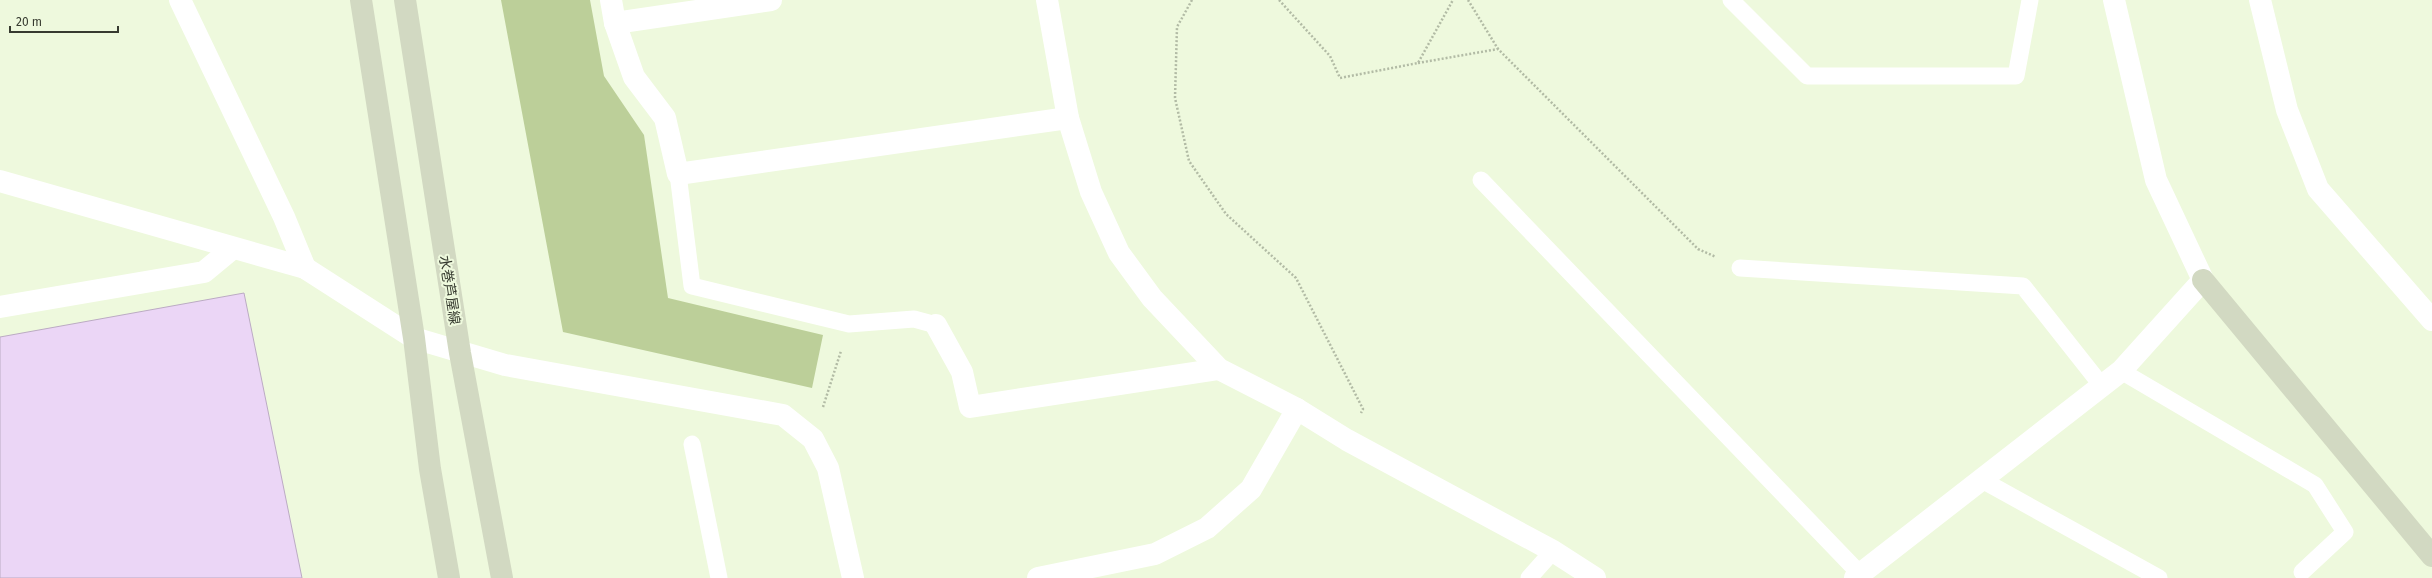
<svg xmlns="http://www.w3.org/2000/svg" width="2432" height="578" font-family="'Fira Sans','Noto Sans JP',sans-serif">
<style>
.green{fill:#bccf99}
.building{fill:#ebd6f6;stroke:#bbabc3}
.lines{fill:none;stroke-linecap:round;stroke-linejoin:round}
.path{stroke:#b2bba5;stroke-width:2.5;stroke-dasharray:2 2;stroke-linecap:butt}
.lane{stroke:#fff;stroke-width:17}
.street{stroke:#fff;stroke-width:22}
.secondary{stroke:#d2d9c2;stroke-width:22}
.labels{text-anchor:middle;stroke-width:4;stroke-linejoin:round;paint-order:stroke}
.street-label{font-size:14px;fill:#373b30;stroke:#eef9dd}
</style>
<rect width="100%" height="100%" fill="#eef9dd"/>
<path class="green" d="M501 0H590L604 76 644 135 668 298 823 335 812 388 563 332Z"/>
<path class="building" d="M244 293 302 578H0V337Z"/>
<g class="lines">
<g class="path">
<path d="M1192 0 1177 27 1175 98 1189 161 1226 214 1296 278 1363 409 1361 413"/>
<path d="M1279 0 1330 56 1340 78 1418 63 1453 0"/>
<path d="M1468 0 1498 49"/>
<path d="M1418 63 1498 49 1698 249 1716 257"/>
<path d="M823 407 841 351"/>
</g>
<g class="lane">
<path d="M1731 0 1807 76H2016L2030 0"/>
<path d="M678 174 692 286 849 324 914 319 936 325"/>
<path d="M1481 180 1861 575"/>
<path d="M1740 268 2023 286 2102 386"/>
<path d="M2121 371 2315 485 2345 532 2302 572"/>
<path d="M692 444 719 578"/>
<path d="M1982 480 2159 578"/>
<path d="M1529 578 1553 551"/>
</g>
<g class="street">
<path d="M180 0 284 217 305 268"/>
<path d="M611 0 615 23 771 0"/>
<path d="M1047 0 1068 118 1091 192 1119 253 1152 298 1219 369 1297 409 1347 440 1553 551 1595 578"/>
<path d="M2260 0 2287 110 2318 189 2432 320"/>
<path d="M615 23 634 77 665 118 678 174 1068 118"/>
<path d="M0 181 305 268 414 338 505 365 783 415 813 439 828 468 853 578"/>
<path d="M0 307 204 272 233 248"/>
<path d="M936 325 962 372 970 407 1219 369"/>
<path d="M1038 578 1155 554 1207 528 1251 489 1297 409"/>
<path d="M1855 578 2121 371 2203 280 2156 180 2114 0"/>
</g>
<g class="secondary">
<path d="M361 0 414 338 430 469 449 578"/>
<path d="M405 0 460 353 502 578"/>
<path d="M2203 280 2432 556"/>
</g>
</g>
<g class="labels">
<g class="street-label">
<text transform="translate(450 290) rotate(81)" y="5">水巻芦屋線</text>
</g>
</g>
<path d="M10 26v6h108v-6" fill="none" stroke="#373b30" stroke-width="2"/>
<text x="16" y="26" font-size="12" fill="#373b30" stroke="#eef9dd" stroke-width="3" paint-order="stroke">20 m</text>
</svg>
